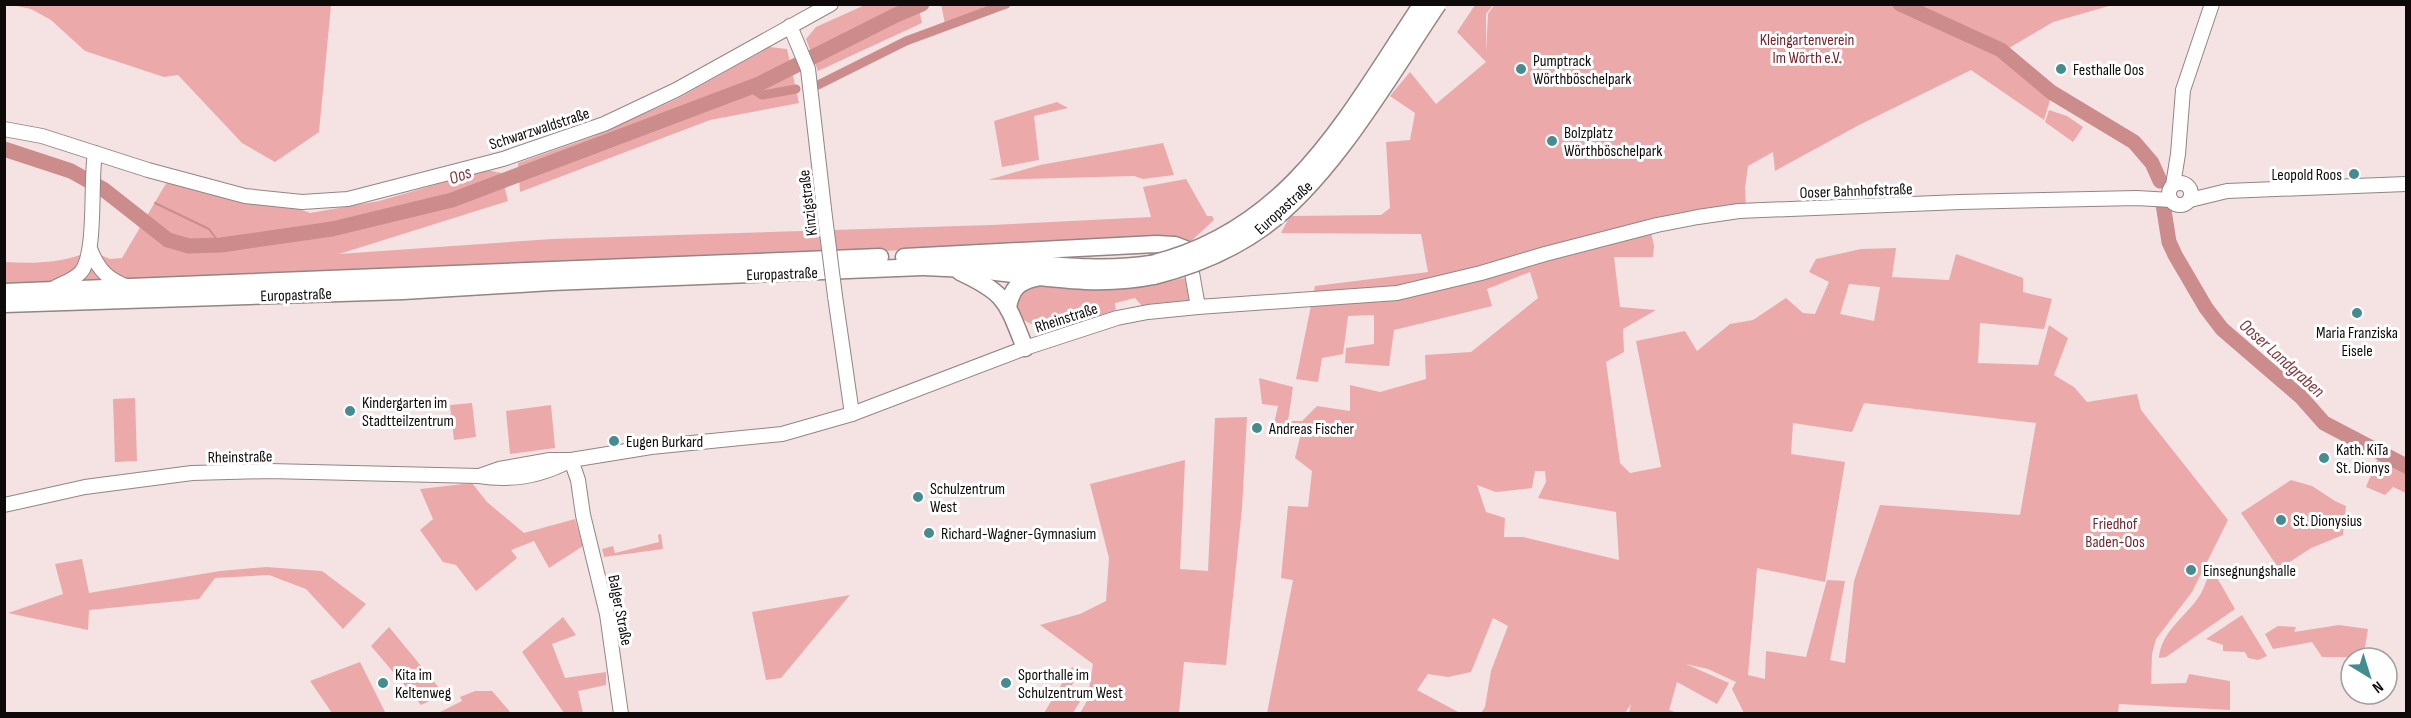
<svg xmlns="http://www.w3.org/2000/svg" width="2411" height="718" font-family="'Sofia Sans Condensed',sans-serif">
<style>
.green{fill:#ebaaa9;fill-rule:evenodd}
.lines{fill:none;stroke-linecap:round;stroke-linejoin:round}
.stream{stroke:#cd8c8c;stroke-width:2}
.canal{stroke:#cd8c8c;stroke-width:9}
.river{stroke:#cd8c8c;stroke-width:15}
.secondary-casing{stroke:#948484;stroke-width:16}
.primary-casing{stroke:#948484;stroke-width:19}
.secondary{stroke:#fff;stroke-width:14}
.primary{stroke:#fff;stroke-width:16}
.secondary-bridge-casing{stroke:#948484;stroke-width:16;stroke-linecap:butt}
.primary-bridge-casing{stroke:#948484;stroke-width:19;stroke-linecap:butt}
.secondary-bridge{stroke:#fff;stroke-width:14}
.primary-bridge{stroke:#fff;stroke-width:16}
.poi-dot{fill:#458c90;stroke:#fff;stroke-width:2}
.labels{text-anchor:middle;stroke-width:6;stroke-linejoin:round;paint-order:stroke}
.park-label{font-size:16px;fill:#72242a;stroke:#fff}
.poi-label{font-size:16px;fill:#0f0a0a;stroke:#fff;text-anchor:start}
.street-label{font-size:16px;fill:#0f0a0a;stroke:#fff}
.water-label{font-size:18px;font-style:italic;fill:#86363b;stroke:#fff}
</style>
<rect width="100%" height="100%" fill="#f4e3e2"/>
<g class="green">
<path d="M867 4 918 5 922 23 818 71 806 39 816 27Z"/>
<path d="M941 4H999V5L945 24Z"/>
<path d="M12 5H331L319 132 275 162 242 143 178 75 164 77 85 51 51 20 31 9Z"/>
<path d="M1475 5H1493L1486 14V52L1488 14 1494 5H2112L2053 22 2009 48 2024 68 2053 90 2044 120 1971 70 1859 125 1775 171 1773 152 1748 166 1745 188 1746 209 1650 228 1654 246 1653 257H1614L1620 307 1656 310 1623 329 1624 352 1606 362 1620 463 1630 473 1661 467 1636 341 1685 331 1697 351 1730 324 1753 320 1786 298 1803 313 1815 314 1829 282 1809 272 1816 259 1861 249 1896 248 1892 277 1949 280 1956 254 2023 278V292L2052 299 2044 329 1980 323 1978 363 2038 365 2049 325 2068 338 2054 375 2074 387 2087 402 2137 394 2141 410 2228 520 2192 592 2156 639 2152 654 2151 684 2186 683 2189 674 2230 681V710L2119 704 2118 714 1744 713 1732 689 1736 682 1708 669 1686 664 1729 683 1717 704 1677 682 1669 710 1678 713H1629L1631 704 1625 713H1481L1485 707 1491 671 1508 626 1493 618 1471 672 1448 677 1428 674 1417 690 1460 713H1267L1293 580 1281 578 1288 506 1308 507 1312 471 1295 458 1301 433 1273 428 1278 406 1262 404 1259 378 1293 387 1288 421H1302L1317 406 1350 411V385L1380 392 1426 379 1425 355 1471 352 1538 298 1530 272 1487 289 1492 306 1394 330 1389 366 1345 363 1346 348 1374 344V315L1348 316 1343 354 1322 358 1318 382 1296 379 1315 286 1428 272 1421 234 1281 233 1290 216 1381 215 1390 208 1386 142 1410 140 1415 113 1390 96 1410 72 1436 104 1486 62 1457 32ZM1849 284 1880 287 1874 321 1840 314ZM1864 403 2036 423 2020 515 1880 505 1854 581 1845 663 1830 660 1845 581 1827 580 1806 657 1766 651 1765 679 1748 675 1757 568 1825 582 1845 462 1791 454 1793 423 1852 432ZM1535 471H1545L1546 482 1538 498 1616 512 1619 560 1523 537H1504L1505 518 1486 512 1477 485 1496 492 1532 488Z"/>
<path d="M769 47 787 49 799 103 710 120 520 192 518 163 592 137 677 99Z"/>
<path d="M1057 102 1068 108 1034 116 1039 160 1002 167 994 121Z"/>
<path d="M2049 110 2067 116 2083 127 2073 142 2045 122Z"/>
<path d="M1163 143 1174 175 1143 179 1134 176 988 180 1040 165Z"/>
<path d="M487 170 501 173 508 201 339 254 552 239 991 225 1151 217 1143 187 1186 179 1207 216H1212L1214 220 1189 243 906 250 126 282 55 281 5 283V262C35 264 62 263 91 251L110 259 122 258 171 175 279 201 310 213 379 201Z"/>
<path d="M1191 277 1198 307H1143L1135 298 1115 303 1116 314 1044 331 1018 317 1016 290 1035 281 1129 289Z"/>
<path d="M135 398 137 461 115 462 113 399Z"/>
<path d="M472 403 476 437 454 440 450 405Z"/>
<path d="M551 405 555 448 510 454 506 411Z"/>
<path d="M1247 417 1242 508 1226 665 1184 662 1179 713H1080L1087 701 1093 664 1040 625 1080 614 1106 601 1109 558 1090 484 1185 460 1180 569 1208 571 1215 418Z"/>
<path d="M2379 455 2406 468V493L2393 487 2385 495 2366 487Z"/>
<path d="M2291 480 2312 486 2335 501 2346 506 2343 535 2311 548 2279 569 2241 513Z"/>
<path d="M472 483 487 502 524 533 575 519 583 546 549 568 534 541 511 550 517 558 476 591 456 565 443 562 420 530 433 519 420 489Z"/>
<path d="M661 534 663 549 604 557 602 549 613 546 615 553 659 542 658 535Z"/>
<path d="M82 559 89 593 220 571 266 567 322 571 366 604 343 629 306 589 269 575 215 578 199 599 89 610 88 630 8 613 63 594 55 564Z"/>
<path d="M2212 569 2235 609 2166 657 2159 658C2161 631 2186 617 2200 595 2205 587 2207 577 2212 569Z"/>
<path d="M850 595 781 678 766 680 752 612Z"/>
<path d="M2242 615 2267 656 2258 660 2248 658 2245 652 2223 651V645L2206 639Z"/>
<path d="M563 617 576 635 552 644 565 678 606 672V685L578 691 583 713H564L522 652Z"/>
<path d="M2339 625 2368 629 2365 647 2368 657H2322L2312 642 2273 649 2265 634 2278 626 2296 627 2294 632Z"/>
<path d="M389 627 444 694 421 705 371 646Z"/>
<path d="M360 662 385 712 332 713 310 681Z"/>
<path d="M1072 667 1080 672 1069 690 1082 698 1073 713H1044Z"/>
<path d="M475 691H492L511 713H438L462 701 460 697Z"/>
</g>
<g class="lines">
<path class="stream" d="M155 203 209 229 221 245"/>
<g class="canal">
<path d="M818 85 906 41 1006 4"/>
<path d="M750 87 762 95 796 89"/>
</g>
<g class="river">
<path d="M1900 4 2001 50 2051 92 2134 142 2152 163 2160 181"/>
<path d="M4 149 71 171 103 189 168 240 189 246 221 245 332 229 452 200 759 84 896 15 922 4"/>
<path d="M2163 204 2169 242 2175 255 2206 308 2222 329 2301 397 2324 423 2406 466"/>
</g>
<g class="secondary-casing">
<g id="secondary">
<path d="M790 26 808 69 824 209"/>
<path d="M4 129 42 136 148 170 245 196 302 202 348 199 503 159 604 124 676 90 831 4"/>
<circle cx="2180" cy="194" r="11"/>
<path d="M2173 185 2178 154 2183 90 2212 4"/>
<path d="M2190 200 2227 191 2406 184"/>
<path d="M91 251C99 271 108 279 128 287"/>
<path d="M1189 256 1198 307"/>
<path d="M54 288C63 283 74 280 81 272 97 253 90 181 95 153"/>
<path d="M835 296 852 414"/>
<path d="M571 460 578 480 583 515 607 614 621 714"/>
<path d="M479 476 499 469 550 460H571L651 447 782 434 852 414 1025 348 1117 318 1148 312 1198 307 1397 293 1481 273 1545 254 1657 225 1698 217 1739 211 1960 202 2137 198 2171 200"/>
<path d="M4 505 85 487 192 473 269 471 479 476C510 481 541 476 569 461"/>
</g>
</g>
<g class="primary-casing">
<g id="primary">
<path d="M904 257 1156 244 1175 245 1188 250"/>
<path d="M963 258C1026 260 1088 274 1151 264"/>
<path d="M960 272C1007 294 1006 301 1025 348"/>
<path d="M4 292 880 257"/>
<path d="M4 304 403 291 551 282 922 267C946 268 971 269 996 272 1049 278 1100 287 1154 276"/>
<path d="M1008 307C1012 288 1018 282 1036 278"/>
</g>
</g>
<use href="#secondary" class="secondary"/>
<use href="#primary" class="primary"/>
<g class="secondary-bridge-casing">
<path id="secondary-bridge" d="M824 209 835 296"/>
</g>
<g class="primary-bridge-casing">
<g id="primary-bridge">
<path d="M1151 264C1291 230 1347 116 1422 4"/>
<path d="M1154 276C1194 266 1231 251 1265 226 1333 176 1390 75 1438 4"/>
</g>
</g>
<use href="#secondary-bridge" class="secondary-bridge"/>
<use href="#primary-bridge" class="primary-bridge"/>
</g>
<g class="poi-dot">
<circle cx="1521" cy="69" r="6"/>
<circle cx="2061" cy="69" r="6"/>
<circle cx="1552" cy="141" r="6"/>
<circle cx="2354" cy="174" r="6"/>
<circle cx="2357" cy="313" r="6"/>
<circle cx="350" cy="411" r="6"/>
<circle cx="1257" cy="428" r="6"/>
<circle cx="614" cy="441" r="6"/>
<circle cx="2324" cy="458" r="6"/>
<circle cx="918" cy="497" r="6"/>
<circle cx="2281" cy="520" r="6"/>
<circle cx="929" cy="533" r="6"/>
<circle cx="2191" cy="570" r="6"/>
<circle cx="383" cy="683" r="6"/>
<circle cx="1006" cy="683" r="6"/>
</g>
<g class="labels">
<g class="park-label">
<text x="1807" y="45">Kleingartenverein<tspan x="1807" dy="18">Im Wörth e.V.</tspan></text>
<text x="2115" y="529">Friedhof<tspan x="2115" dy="18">Baden-Oos</tspan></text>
</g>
<g class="poi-label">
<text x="1533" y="66">Pumptrack<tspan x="1533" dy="18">Wörthböschelpark</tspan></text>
<text x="2073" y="75">Festhalle Oos</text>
<text x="1564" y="138">Bolzplatz<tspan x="1564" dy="18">Wörthböschelpark</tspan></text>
<text x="2342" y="180" text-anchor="end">Leopold Roos</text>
<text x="2357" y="338" text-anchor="middle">Maria Franziska<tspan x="2357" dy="18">Eisele</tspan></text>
<text x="362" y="408">Kindergarten im<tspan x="362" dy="18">Stadtteilzentrum</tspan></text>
<text x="1269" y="434">Andreas Fischer</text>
<text x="626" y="447">Eugen Burkard</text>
<text x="2336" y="455">Kath. KiTa<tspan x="2336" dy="18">St. Dionys</tspan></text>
<text x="930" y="494">Schulzentrum<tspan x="930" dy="18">West</tspan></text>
<text x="2293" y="526">St. Dionysius</text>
<text x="941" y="539">Richard-Wagner-Gymnasium</text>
<text x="2203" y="576">Einsegnungshalle</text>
<text x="395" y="680">Kita im<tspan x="395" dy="18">Keltenweg</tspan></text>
<text x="1018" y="680">Sporthalle im<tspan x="1018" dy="18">Schulzentrum West</tspan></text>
</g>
<g class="street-label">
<text transform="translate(539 128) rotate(-18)" y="6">Schwarzwaldstraße</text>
<text transform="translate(1856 190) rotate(-2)" y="6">Ooser Bahnhofstraße</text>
<text transform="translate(807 203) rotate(-97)" y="6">Kinzigstraße</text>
<text transform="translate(1283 207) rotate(-42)" y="6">Europastraße</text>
<text transform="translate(782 273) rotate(-2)" y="6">Europastraße</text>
<text transform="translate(296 294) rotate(-2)" y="6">Europastraße</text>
<text transform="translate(1066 317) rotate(-18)" y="6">Rheinstraße</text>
<text transform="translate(240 456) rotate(-1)" y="6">Rheinstraße</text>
<text transform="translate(621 610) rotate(79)" y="6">Balger Straße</text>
</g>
<g class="water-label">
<text transform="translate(460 175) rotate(-20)" y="6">Oos</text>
<text transform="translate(2282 358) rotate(42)" y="6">Ooser Landgraben</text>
</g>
</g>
<rect width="2411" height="718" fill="none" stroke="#0f0a0a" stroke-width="12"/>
<g transform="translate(2369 676) rotate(142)"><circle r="28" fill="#ffffff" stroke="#9f9d9d" stroke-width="1.5"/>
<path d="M0-4.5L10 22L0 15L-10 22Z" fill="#458c90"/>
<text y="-9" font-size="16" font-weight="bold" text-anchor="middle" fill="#0f0a0a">N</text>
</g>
</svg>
